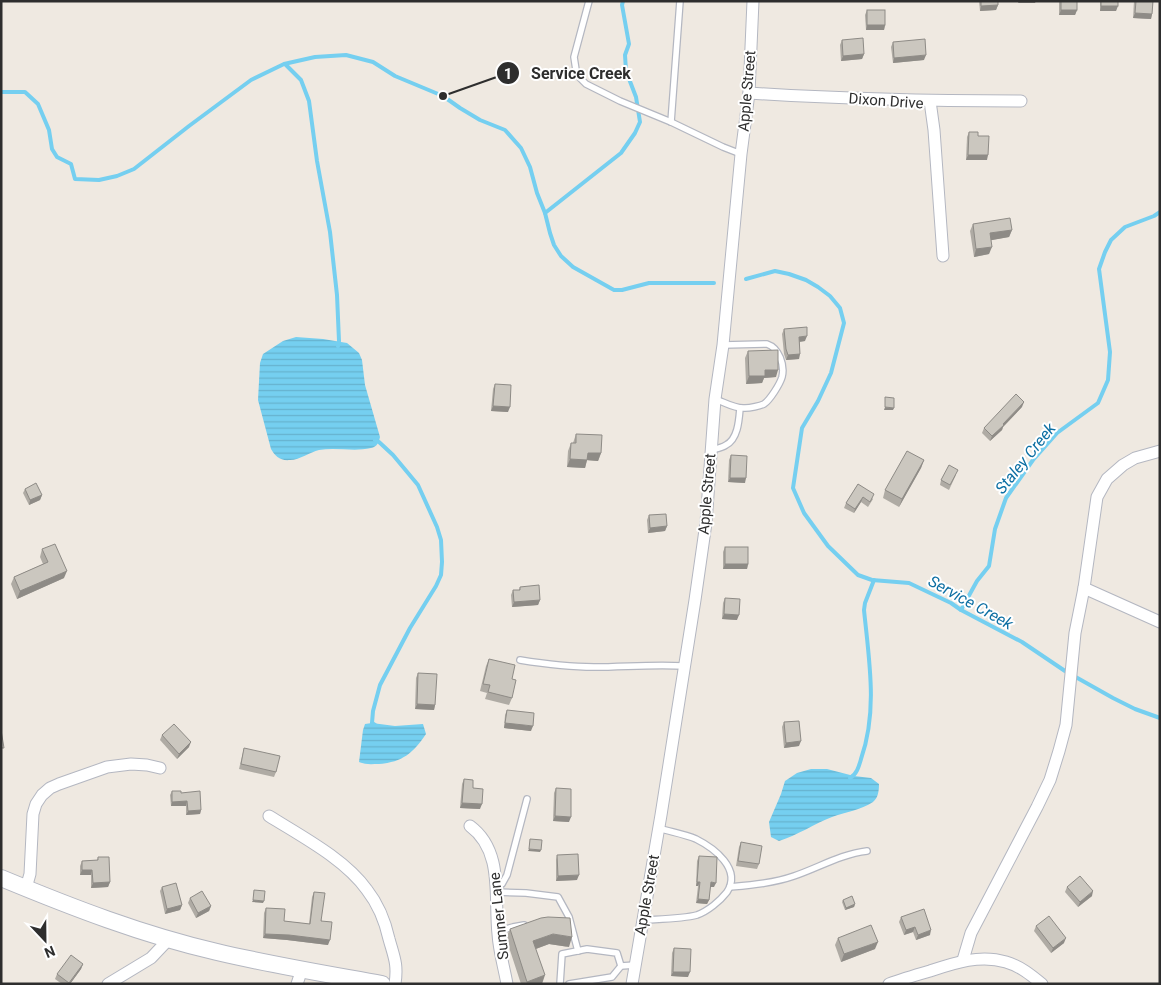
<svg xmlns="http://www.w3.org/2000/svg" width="1161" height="985" font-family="Roboto,sans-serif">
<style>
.water{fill:url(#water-rules)}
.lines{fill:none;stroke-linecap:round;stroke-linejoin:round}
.stream{stroke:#75cff0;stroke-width:4}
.lane-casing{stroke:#b4b7c1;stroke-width:8}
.street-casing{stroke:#b4b7c1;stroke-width:13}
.secondary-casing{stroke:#b4b7c1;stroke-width:18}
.lane{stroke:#fff;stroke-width:5.5}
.street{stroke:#fff;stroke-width:11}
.secondary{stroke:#fff;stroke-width:16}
.wall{fill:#afaba4}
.shaded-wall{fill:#8e8b86}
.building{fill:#cbc7bf;stroke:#8e8b86}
.labels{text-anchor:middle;stroke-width:4;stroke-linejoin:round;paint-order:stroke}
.street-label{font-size:15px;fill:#2e2e2e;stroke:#fff}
.water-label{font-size:16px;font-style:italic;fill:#0d6fa3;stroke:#fff}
.leader{fill:none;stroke:#2e2e2e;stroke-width:2}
.callout-dot{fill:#2e2e2e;stroke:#fff;stroke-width:2}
.mark-label{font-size:15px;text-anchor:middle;font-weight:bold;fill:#fff}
.callout-label{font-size:16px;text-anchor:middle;font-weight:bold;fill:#2e2e2e;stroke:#fff;stroke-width:4;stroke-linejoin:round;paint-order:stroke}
</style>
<defs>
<pattern id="water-rules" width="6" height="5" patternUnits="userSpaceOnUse" patternTransform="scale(1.25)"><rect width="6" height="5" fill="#75cff0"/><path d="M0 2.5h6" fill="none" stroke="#66b2ce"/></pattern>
</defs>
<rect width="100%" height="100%" fill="#efe9e1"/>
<g class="water">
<path d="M296 337 323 339 347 343 359 353 362 360 365 385 380 437C379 442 377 447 371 448 354 452 336 447 319 450 310 452 300 460 290 460 280 461 275 456 271 449L258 400 260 363 263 354 283 341Z"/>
<path d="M372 723 395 726 423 724 426 734C413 753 403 762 379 764 372 764 366 765 359 762L363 730 365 724Z"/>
<path d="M811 769H827L854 776 871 778 879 784C879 791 878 798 873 802 861 810 845 812 832 817 814 824 798 835 779 841L771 837 769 822 781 794 785 781 797 773Z"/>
</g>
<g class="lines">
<g class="stream">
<path d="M285 64 301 80 309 101 317 161 330 232 337 295 339 341 338 346"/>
<path d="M1 92H25L38 104 49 130 52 149 57 157 71 164 75 179 99 180 117 176 134 169 189 126 251 80 284 64 315 57 346 55 373 62 395 76 443 96 460 108 480 120 505 130 521 148 530 167 537 193 545 213 550 233 554 245 561 256 573 267 614 290H622L649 283H714"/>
<path d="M545 213 621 153 635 133 640 122 636 97 626 71 625 55 629 44 622 5 623 1"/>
<path d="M746 279 775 271 789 274 806 280 818 287 830 296 840 308 844 323 831 373 818 401 802 428 793 488 804 513 828 546 858 575 872 580 909 583 951 603 961 610 1022 642 1065 671 1113 698 1135 709 1160 718"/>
<path d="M961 610 977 581 989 566 995 529 1006 498 1033 460 1057 433 1098 403 1108 380 1110 352 1099 269 1105 252 1111 240 1125 227 1154 216 1160 212"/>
<path d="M375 725 372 723 373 711 380 685 410 628 436 586 441 575 442 562 441 540 437 527 418 485 393 455 379 442 375 440"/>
<path d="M850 778C857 774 859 766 861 759 878 711 869 660 864 610L865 603 874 580"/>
</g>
<g class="lane-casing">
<g id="lane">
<path d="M589 1 574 57 576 70 580 78 586 84 620 101 671 122 723 147 741 154"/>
<path d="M671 122 680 1"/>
<path d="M715 399C724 402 735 409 745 408 750 408 760 406 764 404 770 400 780 384 782 377 785 365 779 348 767 344L723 345"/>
<path d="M711 450C715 449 722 448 726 445 738 439 739 420 740 408"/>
<path d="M520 660C545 664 569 667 594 667 624 667 654 664 684 666"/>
<path d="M496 886 502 884 507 875 527 799"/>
<path d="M730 887C751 885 774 883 794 876 818 868 841 854 867 851"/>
<path d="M496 892 526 893 558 897 569 917 578 951"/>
<path d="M643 920C658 919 682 919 697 915 708 911 720 901 727 892 742 869 714 848 696 839 684 834 671 832 658 828"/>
<path d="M498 931 513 927 524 925"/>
<path d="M560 984 562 954 587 949 617 953 621 966"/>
<path d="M569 984 612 977 621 966 635 965"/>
</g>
</g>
<g class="street-casing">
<g id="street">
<path d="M749 93C839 99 930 101 1021 101"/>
<path d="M930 101 934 130 943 256"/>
<path d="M1084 588 1160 622"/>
<path d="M269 816C301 836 345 859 367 890 378 904 385 921 389 939 394 957 398 964 395 984"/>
<path d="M470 826C504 851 494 898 498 934 499 951 504 967 507 984"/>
<path d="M26 888 30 874 33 814 36 804 42 795 50 788 59 784 107 767 131 764 147 765 160 768"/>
<path d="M963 960 971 933 1037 807 1050 780 1059 751 1066 725 1075 633 1084 588 1097 497 1107 479 1123 465 1135 458 1160 451"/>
<path d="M108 984 151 958 169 939"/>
<path d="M297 984 302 969"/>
<path d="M632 984 661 815 695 600 706 523 715 399 723 345 741 154 749 93 753 1"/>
<path d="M889 984C902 979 916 975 930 971 954 963 980 954 1006 962 1020 966 1031 975 1042 984"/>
</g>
</g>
<g class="secondary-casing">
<path id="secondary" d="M1 878C71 907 143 935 217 952 272 965 327 974 382 984"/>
</g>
<use href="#lane" class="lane"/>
<use href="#street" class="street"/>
<use href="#secondary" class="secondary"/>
</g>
<g class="wall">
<path d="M979 1H998V5L996 10 980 11Z"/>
<path d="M1059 1H1077V10L1075 15H1059Z"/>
<path d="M1100 1H1118L1116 11H1100Z"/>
<path d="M1134 1H1153L1152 14 1151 19 1133 18Z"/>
<path d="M867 10 885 25 884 30H866L865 15Z"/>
<path d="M842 40 864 54 862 59 841 61 840 45Z"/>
<path d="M893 42 924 60 893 63 891 47Z"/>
<path d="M969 132 978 136 987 160H966L967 137Z"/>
<path d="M973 224 1012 230 1009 237 991 240 989 254 974 257 970 231Z"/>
<path d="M784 329 805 341 800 342 799 359 786 360 784 354 782 334Z"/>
<path d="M748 351 776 377 764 378 762 383 746 384 745 358Z"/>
<path d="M495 384 508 412 491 411 493 389Z"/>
<path d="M1022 407 1003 427 1002 430 990 441 982 433 984 428Z"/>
<path d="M576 434 601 453 598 461 587 460 585 468 567 467 568 451 571 443H573Z"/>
<path d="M731 455 745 483 728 482 729 460Z"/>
<path d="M924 460 921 468 899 507 883 498 885 490Z"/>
<path d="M956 475 949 490 940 485 941 480Z"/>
<path d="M858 484 873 499 868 507 861 502 854 513 844 508 846 503Z"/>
<path d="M25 489 42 495 40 500 29 505 23 493Z"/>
<path d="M649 515 667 526 665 531 648 533 647 520Z"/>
<path d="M725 547 748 564 747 569H723V552Z"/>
<path d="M42 549 64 578 17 599 11 584 14 577 43 564 40 557Z"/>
<path d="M520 587 540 600 538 605 512 607 511 595 513 590H519Z"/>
<path d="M725 598 737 620 722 619 723 603Z"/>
<path d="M489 659 512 679V698L509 705 485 699 487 693 480 691 486 666Z"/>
<path d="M418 673 435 705 434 710 415 709 416 678Z"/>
<path d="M507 710 531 731 504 728 505 715Z"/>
<path d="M784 722 799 746 784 748 782 727Z"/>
<path d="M162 735 189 747 177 759 160 740Z"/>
<path d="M244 748 276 772 274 777 239 769Z"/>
<path d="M464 779 473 788 480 809 460 808 462 784Z"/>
<path d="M556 788 569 822 553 821 554 793Z"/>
<path d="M172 791 181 793 201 810 200 814 186 815V806H171L170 795Z"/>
<path d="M741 842 759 864 757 869 736 866 739 847Z"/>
<path d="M557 855 577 880 556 881V860Z"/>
<path d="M699 856 714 887H710L709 900 707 904 696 903 698 886H696L697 861Z"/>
<path d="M98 857 110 882 108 887 91 888V875H80V866L82 861 97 860Z"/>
<path d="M162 887 182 905 180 910 165 914 160 891Z"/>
<path d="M1067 887 1092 896 1078 907 1065 892Z"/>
<path d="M314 892 328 945 287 940 263 938 264 913 266 908 284 921 309 924 312 897Z"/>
<path d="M190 898 211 906 209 911 196 918 188 903Z"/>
<path d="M843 900 855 904 854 907 845 910 842 902Z"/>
<path d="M901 917 930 935 916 940 913 932 904 935 899 922Z"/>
<path d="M1036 926 1064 943 1051 953 1034 931Z"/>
<path d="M510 929 569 947 549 944 536 949 542 984H521L506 938Z"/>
<path d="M838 938 875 949 841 962 835 945Z"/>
<path d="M674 948 688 977 671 976 672 953Z"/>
<path d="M83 964 81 969 70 984H62L55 979 57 974Z"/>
</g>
<g class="shaded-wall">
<path d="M894 1H912V2Z"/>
<path d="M1019 1H1036L1035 3H1018Z"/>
<path d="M998 5 996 10 980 11 981 6Z"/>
<path d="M1101 6H1118L1116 11H1100Z"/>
<path d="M1061 10H1077L1075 15H1059Z"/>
<path d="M1135 13 1152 14 1151 19 1133 18Z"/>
<path d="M867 25H885L884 30H866Z"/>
<path d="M864 54 862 59 841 61 843 56Z"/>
<path d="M926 55 924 60 893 63 894 58Z"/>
<path d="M968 155H988L987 160H966Z"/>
<path d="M1012 230 1009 237 987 241 990 233Z"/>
<path d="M992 247 989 254 974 257 976 249Z"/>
<path d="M807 336 805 341 797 342 799 337Z"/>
<path d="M800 354 799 359 786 360 788 355Z"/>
<path d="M765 370H778L776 377 764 378 762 383 746 384 749 376Z"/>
<path d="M1024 402 1022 407 1003 427 1002 430 990 441 992 436Z"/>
<path d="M493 406 510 407 508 412 491 411Z"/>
<path d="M885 407 894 408 893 410H884Z"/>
<path d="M588 453H601L598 461 585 460Z"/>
<path d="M570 459 587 460 585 468 567 467Z"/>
<path d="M924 460 921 468 899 507 902 499Z"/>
<path d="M730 478H746L745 483 728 482Z"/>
<path d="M42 495 40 500 29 505 30 500Z"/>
<path d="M863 497 861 502 854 513 855 509Z"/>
<path d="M667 526 665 531 648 533 650 528Z"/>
<path d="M725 564H748L747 569H723Z"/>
<path d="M67 571 64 578 17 599 20 591Z"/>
<path d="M540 600 538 605 512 607 514 602Z"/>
<path d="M724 614 739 615 737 620 722 619Z"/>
<path d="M417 704 435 705 434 710 415 709Z"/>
<path d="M505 723 533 726 531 731 504 728Z"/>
<path d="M801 741 799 746 784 748 786 743Z"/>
<path d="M191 742 189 747 177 759 179 754Z"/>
<path d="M187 801 186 806H171L172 802Z"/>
<path d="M462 803 482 804 480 809 460 808Z"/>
<path d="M201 810 200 814 186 815 188 811Z"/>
<path d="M555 816 571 817 569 822 553 821Z"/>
<path d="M529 849 541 850 540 852 528 851Z"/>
<path d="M82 870H92L91 875H80Z"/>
<path d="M579 875 577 880 556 881 558 876Z"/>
<path d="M110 882 108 887 91 888 93 883Z"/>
<path d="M697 882H700L698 886H696Z"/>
<path d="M711 882 716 883 714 887H709Z"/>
<path d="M1093 891 1092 896 1078 907 1080 902Z"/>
<path d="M698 899 709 900 707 904 696 903Z"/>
<path d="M253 900 264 901 263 903 252 902Z"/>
<path d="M855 904 854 907 845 910 846 908Z"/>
<path d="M182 905 180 910 165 914 167 909Z"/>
<path d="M211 906 209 911 196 918 198 913Z"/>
<path d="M915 927 913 932 904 935 906 930Z"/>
<path d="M931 930 930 935 916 940 918 935Z"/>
<path d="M265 934 289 935 330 940 328 945 287 940 263 938Z"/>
<path d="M553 934 572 937 569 947 549 944 530 951 533 941Z"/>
<path d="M1066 938 1064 943 1051 953 1053 948Z"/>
<path d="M878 942 875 949 841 962 844 954Z"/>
<path d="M83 964 81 969 70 984H69Z"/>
<path d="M673 972H690L688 977 671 976Z"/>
<path d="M545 975 542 984H526L527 982Z"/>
</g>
<g class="building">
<path d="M981 1H998V5L981 6Z"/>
<rect x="1061" y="1" width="16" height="9"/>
<rect x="1101" y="1" width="17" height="5"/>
<path d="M1136 1H1153L1152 14 1135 13Z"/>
<rect x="867" y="10" width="18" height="15"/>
<path d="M863 38 864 54 843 56 842 40Z"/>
<path d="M925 39 926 55 894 58 893 42Z"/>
<path d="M969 132H978V136H989L988 155H968Z"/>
<path d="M1010 218 1012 230 990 233 992 247 976 249 973 224Z"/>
<path d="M807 327V336L799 337 800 354 788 355 786 349 784 329Z"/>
<path d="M778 350V370H765V376H749L748 351Z"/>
<path d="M495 384 511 385 510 407 493 406Z"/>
<path d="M1016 394 1024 402 1003 424 1004 425 992 436 984 428Z"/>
<path d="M885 397 894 398V408L885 407Z"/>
<path d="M576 434 602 435 601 453H588L587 460 570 459 571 443H576Z"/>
<path d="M907 451 924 460 902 499 885 490Z"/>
<path d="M731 455 747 456 746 478H730Z"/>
<path d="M949 465 958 470 950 485 941 480Z"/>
<path d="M36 483 42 495 30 500 25 489Z"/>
<path d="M858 484 874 494 870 502 863 497 855 509 846 503Z"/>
<path d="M666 514 667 526 650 528 649 515Z"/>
<path d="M55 544 67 571 20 591 14 577 48 562 42 549Z"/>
<rect x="725" y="547" width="23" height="17"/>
<path d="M539 585 540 600 514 602 513 590H520V587Z"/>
<path d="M725 598 740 599 739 615 724 614Z"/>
<path d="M489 659 515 665 512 679 516 680 512 698 488 692 490 685 483 684Z"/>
<path d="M418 673 437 674 435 705 417 704Z"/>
<path d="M507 710 534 713 533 726 505 723Z"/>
<path d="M799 721 801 741 786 743 784 722Z"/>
<path d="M174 724 191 742 179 754 162 735Z"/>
<path d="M1 730 4 748H1Z"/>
<path d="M244 748 280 756 276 772 241 764Z"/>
<path d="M464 779 473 780V788L483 789 482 804 462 803Z"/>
<path d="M556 788 571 789V817L555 816Z"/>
<path d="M172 791H181V793L200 791 201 810 188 811 187 801 172 802Z"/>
<path d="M530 839 542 840 541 850 529 849Z"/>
<path d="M741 842 762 846 759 864 738 861Z"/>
<path d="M578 854 579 875 558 876 557 855Z"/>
<path d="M699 856 717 857 716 883 711 882 709 900 698 899 700 882H697Z"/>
<path d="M98 857H109L110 882 93 883 92 870H82V861L98 860Z"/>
<path d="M1080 876 1093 891 1080 902 1067 887Z"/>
<path d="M176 883 182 905 167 909 162 887Z"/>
<path d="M254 890 265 891 264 901 253 900Z"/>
<path d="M202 891 211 906 198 913 190 898Z"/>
<path d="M314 892 325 893 321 921 332 922 330 940 289 935 265 934 266 908 285 909 284 921 310 924Z"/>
<path d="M852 896 855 904 846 908 843 900Z"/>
<path d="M924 909 931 930 918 935 915 927 906 930 901 917Z"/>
<path d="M1049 916 1066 938 1053 948 1036 926Z"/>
<path d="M548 917 570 918 572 937 553 934 533 941 545 975 527 982 510 929 541 918Z"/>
<path d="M871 925 878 942 844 954 838 938Z"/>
<path d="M674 948 691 949 690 972H673Z"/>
<path d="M71 955 83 964 69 983 57 974Z"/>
</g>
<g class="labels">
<g class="street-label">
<text transform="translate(747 91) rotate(-85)" y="5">Apple Street</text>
<text transform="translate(886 101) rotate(4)" y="5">Dixon Drive</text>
<text transform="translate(707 494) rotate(-85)" y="5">Apple Street</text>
<text transform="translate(647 895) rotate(-80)" y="5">Apple Street</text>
<text transform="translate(499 916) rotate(-96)" y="5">Sumner Lane</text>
</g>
<g class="water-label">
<text transform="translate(1025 458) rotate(-51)" y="6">Staley Creek</text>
<text transform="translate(971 602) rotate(29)" y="6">Service Creek</text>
</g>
</g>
<path class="leader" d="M443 96L508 73"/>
<g class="callout-dot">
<circle cx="443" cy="96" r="5"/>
<circle cx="508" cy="73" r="12"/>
</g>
<g class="mark-label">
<text x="508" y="79">1</text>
</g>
<g class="callout-label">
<text x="581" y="79">Service Creek</text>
</g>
<rect width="1161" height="985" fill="none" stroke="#2e2e2e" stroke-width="5"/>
<g transform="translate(45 940) rotate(158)" stroke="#ffffff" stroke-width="4" paint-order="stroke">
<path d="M0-4L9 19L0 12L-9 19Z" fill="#2e2e2e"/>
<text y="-8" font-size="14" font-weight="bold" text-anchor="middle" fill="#2e2e2e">N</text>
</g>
</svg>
